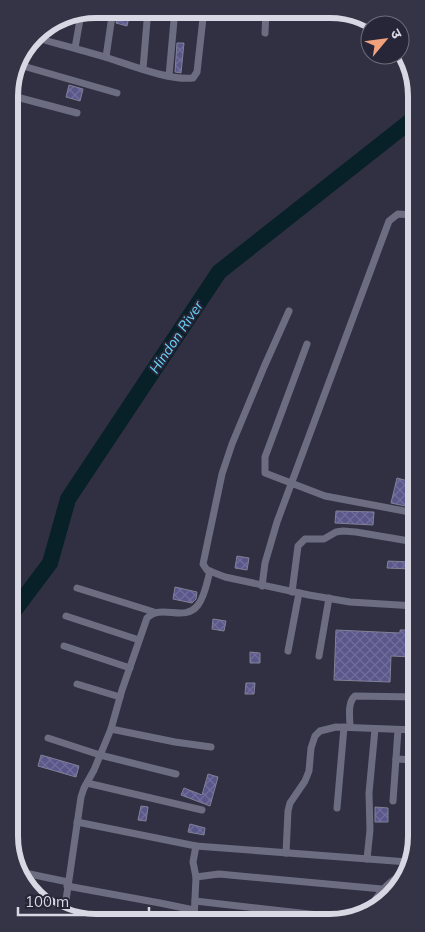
<svg xmlns="http://www.w3.org/2000/svg" width="425" height="932" font-family="Mulish,'Noto Sans Devanagari',sans-serif">
<style>
.lines{fill:none;stroke-linecap:round;stroke-linejoin:round}
.river{stroke:#082028;stroke-width:16}
.building{fill:url(#building-cross-hatch);stroke:#818197}
.street{stroke:#6c6d81;stroke-width:7}
.labels{text-anchor:middle;stroke-width:4;stroke-linejoin:round;paint-order:stroke}
.water-label{font-size:14px;font-style:italic;fill:#68d5fb;stroke:#272638}
.rim{fill:none;stroke:#d7d8e3;stroke-width:6}
</style>
<defs>
<pattern id="building-cross-hatch" width="8" height="8" patternUnits="userSpaceOnUse" patternTransform="scale(1.25)"><rect width="8" height="8" fill="#5a578b"/><path d="M0 0l8 8M0 8l8-8" fill="none" stroke="#716e9b"/></pattern>
</defs>
<rect width="100%" height="100%" fill="#303042"/>
<g class="lines">
<path class="river" d="M11 615 50 563 68 499 219 272 413 119"/>
</g>
<g class="building">
<path d="M118 15 129 17 127 26 116 23Z"/>
<path d="M177 43H184L181 73 175 72Z"/>
<path d="M69 85 83 89 80 101 66 97Z"/>
<path d="M397 478 415 483V508L391 503Z"/>
<path d="M336 511 374 512 373 525 335 523Z"/>
<path d="M237 556 249 558 247 570 235 568Z"/>
<path d="M388 561 411 562V569L387 568Z"/>
<path d="M175 587 197 592 196 599 192 603 173 599Z"/>
<path d="M213 619 226 621 224 631 212 629Z"/>
<path d="M336 630 400 633V630H414L413 657 391 656 390 682 334 680Z"/>
<path d="M250 652 260 653V663H250Z"/>
<path d="M246 683H255L254 694H245Z"/>
<path d="M41 755 79 766 76 777 38 766Z"/>
<path d="M208 774 218 777 210 806 181 795 184 788 202 795Z"/>
<path d="M141 806 148 807 146 821 138 820Z"/>
<path d="M375 807 388 808V822H375Z"/>
<path d="M190 824 205 828 204 835 188 832Z"/>
</g>
<g class="lines">
<g class="street">
<path d="M265 33 266 10"/>
<path d="M33 37C58 44 83 50 108 58 130 65 170 81 193 78L197 72 204 9"/>
<path d="M75 48 81 14"/>
<path d="M106 57 113 9"/>
<path d="M16 64 117 93"/>
<path d="M143 69 148 9"/>
<path d="M169 76 175 9"/>
<path d="M9 95 77 113"/>
<path d="M289 311 264 367 232 444 222 474 203 564 207 570 225 577 309 595 350 602 415 606"/>
<path d="M307 344 265 457V473L325 496 415 513"/>
<path d="M262 586 265 563 277 522 389 221 398 214 414 215"/>
<path d="M77 588 154 612"/>
<path d="M292 592 298 546 305 539H324L336 532 343 531 356 532 415 542"/>
<path d="M66 616 139 640"/>
<path d="M64 646 130 668"/>
<path d="M288 651 299 593"/>
<path d="M319 656 329 598"/>
<path d="M77 684 120 697"/>
<path d="M350 727C350 717 347 703 355 696L416 697"/>
<path d="M111 729 175 742 211 747"/>
<path d="M48 738 100 755 176 774"/>
<path d="M396 759 416 760"/>
<path d="M87 783 202 810"/>
<path d="M393 801 398 730"/>
<path d="M337 808 344 727"/>
<path d="M77 822 196 846 408 862"/>
<path d="M286 853 288 811 290 803 305 781 309 771 311 748 315 736 320 731 336 727 416 730"/>
<path d="M367 859 370 830 369 793 375 729"/>
<path d="M20 872 68 882"/>
<path d="M196 877 219 874 382 889"/>
<path d="M67 886 160 903 194 910"/>
<path d="M390 895 409 860"/>
<path d="M195 901 354 919"/>
<path d="M370 908C379 893 386 884 401 875"/>
<path d="M64 914 81 797 84 788 94 770 111 729 122 690 147 618C162 603 184 623 198 605 205 596 207 582 210 571"/>
<path d="M194 921 196 877 193 862 196 846"/>
</g>
</g>
<g class="labels">
<g class="water-label">
<text transform="translate(176 337) rotate(-56)" y="5">Hindon River</text>
</g>
</g>
<path d="M0 0H425V932H0ZM96 18H330A78 78 0 0 1 408 96V836A78 78 0 0 1 330 914H96A78 78 0 0 1 18 836V96A78 78 0 0 1 96 18Z" fill="#353446" fill-rule="evenodd"/>
<path class="rim" d="M96 18H330A78 78 0 0 1 408 96V836A78 78 0 0 1 330 914H96A78 78 0 0 1 18 836V96A78 78 0 0 1 96 18Z"/>
<g transform="translate(385 40) rotate(61)"><circle r="24" fill="#272638" stroke="#6d6d7c"/>
<path d="M0-4L9 19L0 12L-9 19Z" fill="#f1a17c"/>
<text y="-8" font-size="14" font-weight="bold" text-anchor="middle" fill="#d7d8e3">उ</text>
</g>
<path d="M18 907v8h131v-8" fill="none" stroke="#d7d8e3" stroke-width="2.5"/>
<text x="25" y="907" font-size="15" fill="#d7d8e3" stroke="#272638" stroke-width="4" paint-order="stroke">100 m</text>
</svg>
